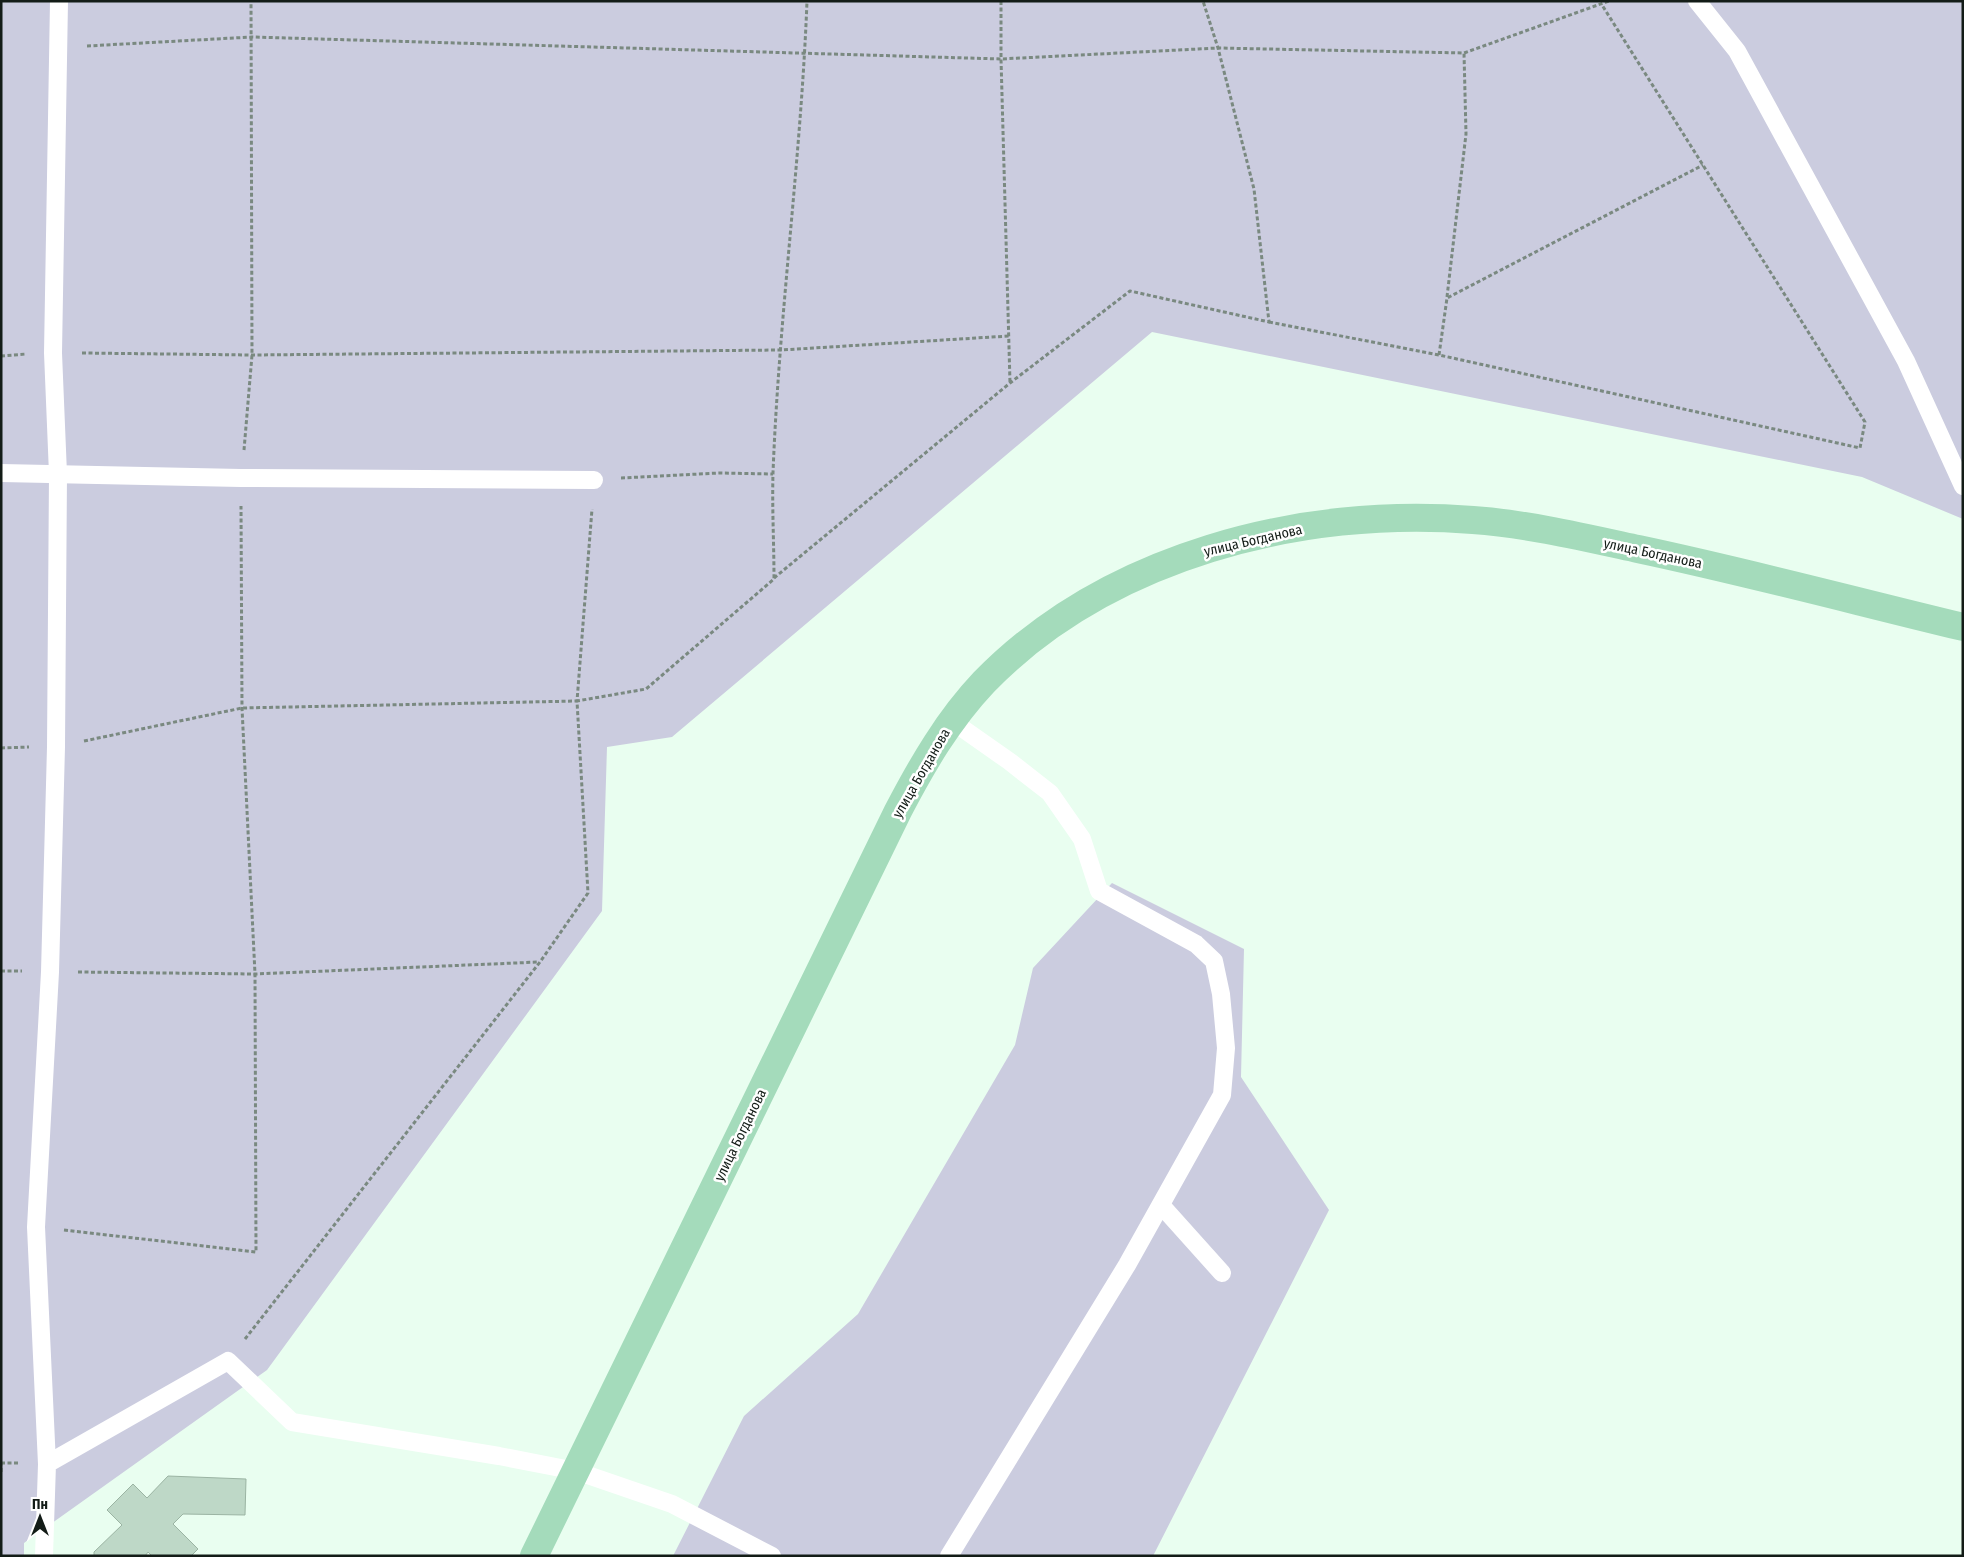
<svg xmlns="http://www.w3.org/2000/svg" width="1964" height="1557" font-family="'Fira Sans Condensed',sans-serif">
<style>
.green{fill:#cbccdf}
.building{fill:#bed8c7;stroke:#9bb4a3}
.lines{fill:none;stroke-linecap:round;stroke-linejoin:round}
.path{stroke:#7a8980;stroke-width:3;stroke-dasharray:4 2.5;stroke-linecap:butt}
.service{stroke:#fff;stroke-width:18}
.primary{stroke:#a4dbbb;stroke-width:28}
.labels{text-anchor:middle;stroke-width:5;stroke-linejoin:round;paint-order:stroke}
.street-label{font-size:14px;fill:#131c17;stroke:#fff}
</style>
<rect width="100%" height="100%" fill="#e9fef0"/>
<g class="green">
<path d="M1 1H1963V519L1862 477 1152 332 672 737 607 747 602 911 267 1370 24 1543V1556H1Z"/>
<path d="M1112 883 1244 949 1241 1077 1329 1210 1153 1556H673L744 1416 858 1314 1015 1045 1033 968Z"/>
</g>
<path class="building" d="M168 1476 246 1479 245 1515 183 1514 173 1524 198 1549 191 1556H152L148 1552 145 1556H94V1552L122 1525 107 1510 133 1484 147 1498Z"/>
<g class="lines">
<g class="path">
<path d="M1001 1V59L1010 383"/>
<path d="M87 46 252 37 1001 59 1218 48 1464 53 1609 1"/>
<path d="M1447 297 1466 134 1464 53"/>
<path d="M1269 322 1439 355 1860 448 1865 422 1602 5"/>
<path d="M82 353 252 355 781 350 1009 336"/>
<path d="M1439 355 1447 298 1703 165"/>
<path d="M1 356 26 354"/>
<path d="M244 450 252 355 251 1"/>
<path d="M621 478 719 473 773 474"/>
<path d="M774 578 1010 383 1130 291 1269 322 1254 189 1218 48 1203 1"/>
<path d="M84 741 242 708 577 701 592 509"/>
<path d="M1 748 29 747"/>
<path d="M1 971H22"/>
<path d="M78 972 255 974 539 962"/>
<path d="M64 1230 256 1252 255 974 242 708 241 506"/>
<path d="M245 1339 540 962 588 893 577 701 646 689 774 579C774 543 772 508 773 473 779 315 801 159 807 1"/>
<path d="M1 1463H18"/>
<path d="M1 1472V1463"/>
</g>
<g class="service">
<path d="M1697 1 1737 51 1906 361 1963 486"/>
<path d="M1 473 241 478 594 480"/>
<path d="M1161 1205 1222 1273"/>
<path d="M47 1464 36 1227 50 972 56 747 58 474 53 353 59 1"/>
<path d="M44 1556 47 1464 228 1361 292 1422 499 1456 576 1471 672 1504 772 1556"/>
<path d="M949 1556 1127 1265 1222 1095 1226 1048 1221 994 1214 961 1196 944 1099 891 1082 839 1050 793 1009 761 952 721"/>
</g>
<path class="primary" d="M534 1556 898 811C922 765 948 720 984 682 1107 556 1301 506 1473 520 1528 524 1583 537 1638 549 1747 572 1855 601 1963 627"/>
</g>
<g class="labels">
<g class="street-label">
<text transform="translate(1253 540) rotate(-13)" y="5">улица Богданова</text>
<text transform="translate(1653 553) rotate(12)" y="5">улица Богданова</text>
<text transform="translate(921 773) rotate(-60)" y="5">улица Богданова</text>
<text transform="translate(740 1135) rotate(-64)" y="5">улица Богданова</text>
</g>
</g>
<rect width="1964" height="1557" fill="none" stroke="#131c17" stroke-width="5"/>
<g transform="translate(40 1517)" stroke="#ffffff" stroke-width="4" paint-order="stroke">
<path d="M0-4L9 19L0 12L-9 19Z" fill="#131c17"/>
<text y="-8" font-size="14" font-weight="bold" text-anchor="middle" fill="#131c17">Пн</text>
</g>
</svg>
